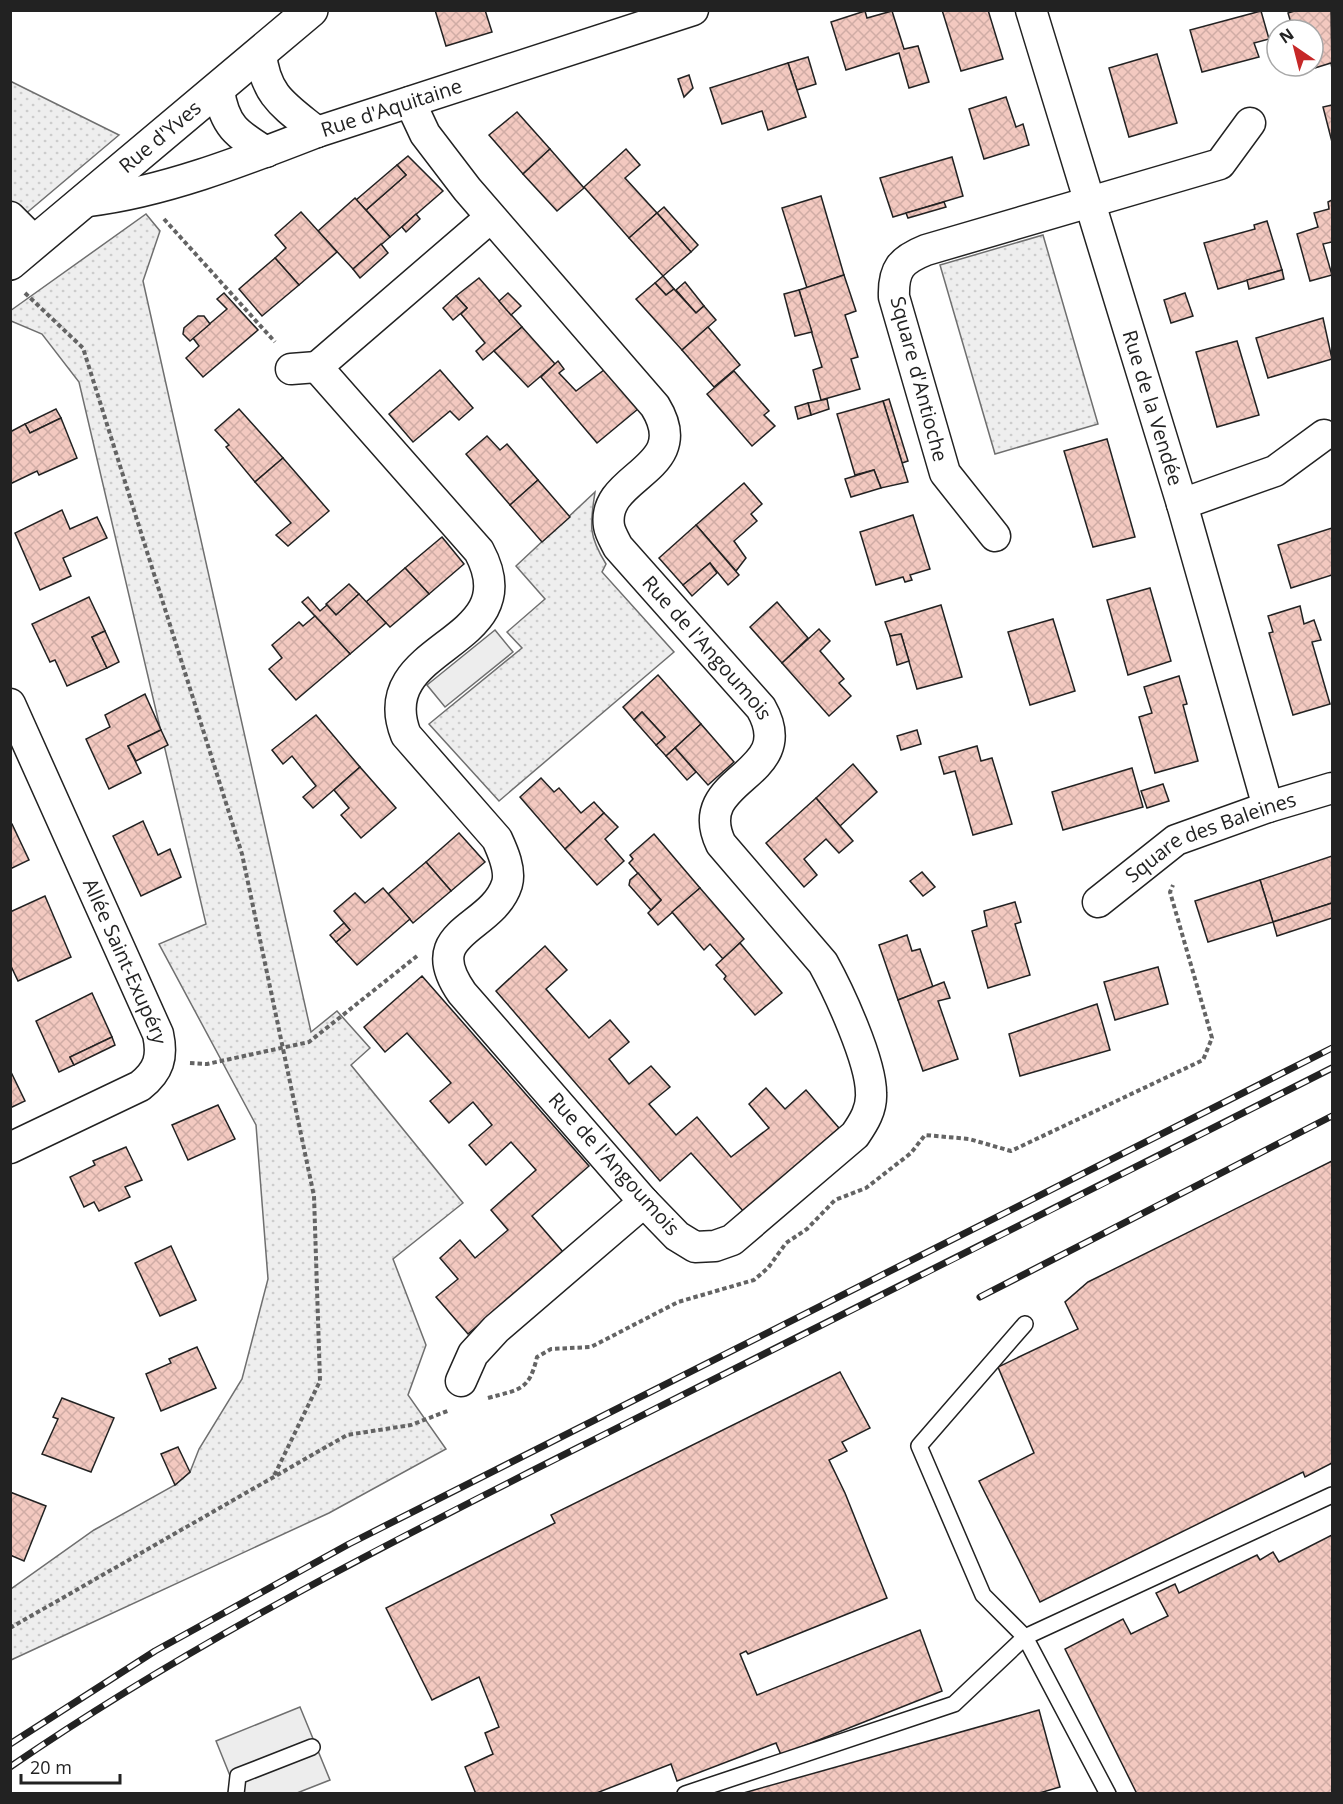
<svg xmlns="http://www.w3.org/2000/svg" width="1343" height="1804" font-family="'Open Sans',sans-serif">
<style>
.grass{fill:url(#grass-dots);stroke:#6f6f6f;stroke-width:1.5}
.parking{fill:#ededed;stroke:#6f6f6f;stroke-width:1.5}
.building{fill:url(#building-cross-hatch);stroke:#222;stroke-width:1.5}
.lines{fill:none;stroke-linecap:round;stroke-linejoin:round}
.service-casing{stroke:#222;stroke-width:18}
.minor-casing{stroke:#222;stroke-width:33}
.tertiary-casing{stroke:#222;stroke-width:36}
.path{stroke:#646464;stroke-width:4;stroke-dasharray:4.5 3;stroke-linecap:butt}
.service{stroke:#fff;stroke-width:15}
.minor{stroke:#fff;stroke-width:30}
.tertiary{stroke:#fff;stroke-width:33}
.rail-casing{stroke:#222;stroke-width:7}
.rail{stroke:#fff;stroke-width:4.5;stroke-dasharray:14;stroke-linecap:butt}
.labels{text-anchor:middle;stroke-width:4.5;stroke-linejoin:round;paint-order:stroke}
.street-label{font-size:20px;fill:#222;stroke:#fff}
</style>
<defs>
<pattern id="grass-dots" width="8" height="8" patternUnits="userSpaceOnUse" patternTransform="scale(1.5)"><rect width="8" height="8" fill="#eee"/><path d="M2 2h.1M6 6h.1" fill="none" stroke="#ccc" stroke-width="1.8" stroke-linecap="round"/></pattern>
<pattern id="building-cross-hatch" width="8" height="8" patternUnits="userSpaceOnUse" patternTransform="scale(1.5)"><rect width="8" height="8" fill="#f3c9c0"/><path d="M0 0l8 8M0 8l8-8" fill="none" stroke="#d0aca5"/></pattern>
</defs>
<rect width="100%" height="100%" fill="#fff"/>
<g class="grass">
<path d="M10 81 119 135 11 226H10Z"/>
<path d="M146 214 160 231 143 281 311 1032 337 1011 370 1048 351 1065 463 1203 393 1259 426 1345 408 1395 446 1449 329 1513 11 1660V1589L94 1530 175 1485 190 1472 199 1449 242 1379 268 1279 256 1125 159 944 206 924 79 382 42 334 11 321 10 311Z"/>
<path d="M1043 235 1098 424 995 454 940 265Z"/>
<path d="M595 492C590 525 588 535 606 564L602 572 674 652 499 801 429 724 522 648 507 632 545 599 516 566Z"/>
</g>
<g class="parking">
<path d="M495 630 513 652 445 707 427 685Z"/>
<path d="M300 1707 330 1780 297 1793H237L216 1741Z"/>
</g>
<g class="building">
<path d="M435 10H485L492 32 446 46Z"/>
<path d="M942 10H988L1003 59 961 71Z"/>
<path d="M1298 10H1331L1332 69 1331 63 1305 71 1303 66H1313V30H1293L1288 13Z"/>
<path d="M865 11 867 18 892 11 904 49 918 46 929 82 909 88 899 53 846 70 831 22Z"/>
<path d="M1261 11 1269 39 1254 43 1259 57 1202 72 1190 30Z"/>
<path d="M1157 54 1177 123 1129 137 1109 68Z"/>
<path d="M808 57 816 84 797 90 788 63Z"/>
<path d="M788 63 806 117 768 130 762 111 722 124 710 88Z"/>
<path d="M689 75 693 88 684 97 678 79Z"/>
<path d="M1006 97 1016 127 1023 124 1029 145 984 159 969 109Z"/>
<path d="M1332 105V142L1323 107Z"/>
<path d="M517 112 550 149 523 174 489 135Z"/>
<path d="M550 149 584 188 557 211 523 174Z"/>
<path d="M626 149 640 165 625 178 657 213 629 238 584 187Z"/>
<path d="M408 156 443 191 390 237 366 210 406 175 397 165Z"/>
<path d="M952 157 963 196 893 217 880 178Z"/>
<path d="M397 165 406 175 366 210 356 200Z"/>
<path d="M821 196 844 275 807 288 782 208Z"/>
<path d="M355 198 390 237 353 269 318 231Z"/>
<path d="M1332 200V242L1323 244 1332 275 1310 281 1297 234 1318 227 1314 213 1329 209 1328 202Z"/>
<path d="M944 202 946 207 908 218 906 213Z"/>
<path d="M664 207 698 245 691 252 657 213Z"/>
<path d="M301 212 337 252 299 285 275 258 286 248 275 235Z"/>
<path d="M657 213 691 252 663 276 629 238Z"/>
<path d="M416 214 420 219 406 232 402 227Z"/>
<path d="M1267 221 1282 270 1218 289 1204 243 1255 229 1254 225Z"/>
<path d="M381 244 388 253 360 278 353 269Z"/>
<path d="M275 258 299 285 262 316 239 289Z"/>
<path d="M1282 270 1284 279 1249 289 1247 280Z"/>
<path d="M844 275 856 311 845 315 858 357 851 359 860 389 821 400 813 370 822 367 799 290Z"/>
<path d="M663 276 674 289 666 295 655 283Z"/>
<path d="M479 278 522 327 483 360 476 351 485 343 461 314 467 308 456 296Z"/>
<path d="M685 282 704 306 696 313 676 290Z"/>
<path d="M655 283 666 295 674 289 696 313 704 306 716 320 682 350 636 299Z"/>
<path d="M799 290 812 332 795 336 784 294Z"/>
<path d="M224 293 258 330 203 377 186 358 199 346 193 338 227 309 217 299Z"/>
<path d="M508 293 521 306 511 315 499 301Z"/>
<path d="M1185 293 1193 316 1171 323 1164 300Z"/>
<path d="M456 296 467 308 453 320 443 308Z"/>
<path d="M198 316H204L210 324 190 341 183 334 184 328Z"/>
<path d="M1323 318 1332 359 1268 378 1256 338Z"/>
<path d="M522 327 555 364 528 387 494 351Z"/>
<path d="M708 327 740 365 714 387 682 350Z"/>
<path d="M1237 341 1259 415 1217 427 1196 352Z"/>
<path d="M558 361 564 369 559 373 576 391 604 370 638 409 597 443 541 377Z"/>
<path d="M440 370 473 408 459 420 450 411 413 442 389 414Z"/>
<path d="M734 371 769 411 764 415 775 426 752 446 707 394Z"/>
<path d="M827 399 829 409 811 415 808 403Z"/>
<path d="M889 399 908 461 902 463 883 401Z"/>
<path d="M883 401 908 482 881 488 874 470 855 475 837 414Z"/>
<path d="M808 403 811 415 798 419 795 407Z"/>
<path d="M56 409 61 418 30 433 25 424Z"/>
<path d="M239 409 283 458 255 482 226 447 229 445 215 430Z"/>
<path d="M61 418 77 458 39 475 37 471 10 484V432L25 424 30 433Z"/>
<path d="M487 436 500 450 507 444 538 480 510 505 466 454Z"/>
<path d="M1107 439 1135 537 1093 547 1064 451Z"/>
<path d="M283 458 329 511 288 546 276 535 291 523 255 482Z"/>
<path d="M874 470 881 488 851 497 845 479Z"/>
<path d="M538 480 570 517 542 542 510 505Z"/>
<path d="M744 483 762 504 751 514 757 521 734 541 746 558 736 571 696 525Z"/>
<path d="M62 510 70 529 97 517 107 538 63 558 71 576 40 590 15 533Z"/>
<path d="M913 515 930 569 910 575 912 580 905 582 903 577 876 585 860 532Z"/>
<path d="M696 525 739 575 728 585 710 563 683 585 659 558Z"/>
<path d="M1332 528V575L1291 588 1278 545Z"/>
<path d="M442 537 464 564 429 594 405 568Z"/>
<path d="M710 563 717 573 692 596 683 585Z"/>
<path d="M405 568 429 594 390 627 366 602Z"/>
<path d="M349 584 359 594 336 615 326 604Z"/>
<path d="M1150 588 1171 661 1128 675 1107 600Z"/>
<path d="M359 594 386 623 350 654 302 602 308 597 320 611 327 605 336 615Z"/>
<path d="M89 597 105 631 92 637 107 668 67 686 55 660 50 662 32 624Z"/>
<path d="M777 602 808 638 782 663 750 627Z"/>
<path d="M941 605 962 677 917 689 901 634 890 636 885 622Z"/>
<path d="M1300 606 1304 624 1314 620 1321 640 1312 642 1330 704 1293 715 1269 633 1273 632 1268 616Z"/>
<path d="M315 616 350 654 296 700 269 669 282 658 272 645 299 622 303 626Z"/>
<path d="M1053 619 1075 691 1030 705 1008 632Z"/>
<path d="M819 629 830 641 820 651 844 679 839 683 851 696 829 716 782 663Z"/>
<path d="M105 631 119 662 107 668 92 637Z"/>
<path d="M901 634 909 661 897 665 890 636Z"/>
<path d="M658 675 701 724 666 756 656 745 665 737 642 712 634 720 623 707Z"/>
<path d="M1179 676 1187 704 1183 705 1198 761 1155 773 1139 717 1152 713 1144 687Z"/>
<path d="M145 694 161 730 128 746 141 773 109 789 86 739 110 727 105 715Z"/>
<path d="M642 712 665 737 656 745 634 720Z"/>
<path d="M316 715 360 767 313 808 303 797 316 786 292 756 283 764 272 750Z"/>
<path d="M701 724 734 762 708 785 675 748Z"/>
<path d="M161 730 168 745 136 761 128 746Z"/>
<path d="M917 730 921 744 901 750 897 736Z"/>
<path d="M977 746 981 761 992 758 1012 824 973 835 955 771 944 774 939 757Z"/>
<path d="M675 748 696 772 687 780 666 756Z"/>
<path d="M853 764 877 792 840 826 816 798Z"/>
<path d="M360 767 396 808 361 838 341 815 349 808 334 790Z"/>
<path d="M1132 768 1143 807 1063 830 1052 792Z"/>
<path d="M541 778 554 792 559 788 581 813 594 802 604 813 565 849 520 797Z"/>
<path d="M1163 784 1169 801 1147 808 1141 791Z"/>
<path d="M816 798 853 841 839 853 826 839 804 859 817 875 804 887 766 843Z"/>
<path d="M604 813 618 827 605 839 624 861 597 885 565 849Z"/>
<path d="M143 821 158 855 170 849 181 877 141 896 113 836Z"/>
<path d="M10 824H12L29 860 10 869Z"/>
<path d="M459 833 485 862 451 891 426 862Z"/>
<path d="M654 834 700 888 658 925 648 913 661 900 629 863 633 859 630 855Z"/>
<path d="M1332 856V903L1273 922 1260 880Z"/>
<path d="M426 862 451 891 413 923 388 894Z"/>
<path d="M922 872 935 887 923 896 910 881Z"/>
<path d="M638 873 661 900 651 910 629 885 630 880Z"/>
<path d="M1260 880 1273 922 1208 942 1195 901Z"/>
<path d="M383 888 410 919 357 965 336 942 350 930 334 911 355 893 365 903Z"/>
<path d="M700 888 744 939 723 959 710 944 704 950 672 912Z"/>
<path d="M45 896 71 957 18 981 10 964V912Z"/>
<path d="M1015 902 1021 922 1015 924 1030 975 988 988 972 931 987 926 984 911Z"/>
<path d="M1332 903V918L1277 936 1273 922Z"/>
<path d="M344 923 350 930 336 942 330 935Z"/>
<path d="M907 935 912 951 920 949 933 987 898 1000 879 945Z"/>
<path d="M740 943 782 993 755 1015 724 979 726 976 716 965Z"/>
<path d="M545 946 567 970 546 989 589 1038 610 1020 629 1042 609 1059 629 1084 651 1066 670 1087 649 1104 676 1135 697 1117 731 1157 769 1128 749 1104 766 1088 785 1109 806 1090 839 1128 744 1212 691 1153 660 1181 496 991Z"/>
<path d="M1158 967 1168 1004 1115 1020 1104 982Z"/>
<path d="M422 976 589 1166 532 1216 563 1252 468 1334 436 1297 458 1279 440 1258 460 1240 475 1258 508 1230 491 1210 536 1170 511 1142 486 1165 469 1145 492 1125 473 1102 449 1123 430 1101 451 1083 407 1033 385 1052 364 1027Z"/>
<path d="M944 982 950 998 938 1001 958 1059 923 1071 898 1000Z"/>
<path d="M92 993 112 1037 70 1057 74 1065 59 1072 36 1021Z"/>
<path d="M1097 1004 1110 1050 1020 1076 1009 1034Z"/>
<path d="M112 1037 115 1045 74 1065 70 1057Z"/>
<path d="M10 1070 25 1101 10 1108Z"/>
<path d="M218 1105 235 1139 188 1160 172 1125Z"/>
<path d="M126 1147 142 1180 125 1187 130 1197 99 1211 94 1202 84 1207 70 1177 95 1165 93 1161Z"/>
<path d="M1332 1161V1463L1305 1477 1303 1472 1040 1602 979 1481 1034 1453 998 1367 1078 1329 1065 1302 1088 1282Z"/>
<path d="M171 1246 196 1300 160 1316 135 1263Z"/>
<path d="M197 1347 216 1388 161 1411 146 1374 171 1363 169 1359Z"/>
<path d="M840 1372 870 1428 842 1442 847 1451 829 1460 845 1493 887 1598 748 1654 746 1651 740 1654 757 1695 920 1630 942 1691 781 1755 776 1743 677 1781 671 1764 594 1794H476L465 1767 493 1754 485 1733 499 1727 479 1677 432 1700 386 1608 555 1523 551 1515Z"/>
<path d="M62 1398 114 1418 91 1472 42 1454 58 1419 53 1417Z"/>
<path d="M178 1447 190 1472 175 1485 161 1454Z"/>
<path d="M10 1492 46 1506 24 1561 10 1555Z"/>
<path d="M1332 1535V1794H1137L1065 1649 1123 1619 1131 1634 1168 1616 1156 1593 1175 1584 1179 1593 1257 1555 1260 1560 1273 1552 1279 1562Z"/>
<path d="M1039 1710 1060 1787 1036 1794H740Z"/>
</g>
<g class="lines">
<g class="service-casing">
<g id="service">
<path d="M1025 1324 919 1446 983 1595 1025 1637 1108 1794"/>
<path d="M236 1794 238 1776 312 1747"/>
<path d="M685 1794 954 1704 1025 1637 1332 1495"/>
</g>
</g>
<g class="minor-casing">
<g id="minor">
<path id="s1" d="M1031 10 1182 504 1268 807"/>
<path d="M261 53C265 96 285 106 317 132"/>
<path d="M219 90C224 126 237 134 266 152"/>
<path id="s2" d="M410 102 425 134 467 189 655 406C695 471 601 474 609 526 610 533 615 541 618 547L761 708C801 778 688 776 721 844L823 963C839 992 871 1061 871 1093 872 1109 864 1122 855 1135L732 1240 715 1246 695 1247 677 1236 644 1202 462 993C418 930 492 931 507 884 511 870 503 852 497 839L406 735C369 642 531 647 479 551L317 367 490 218"/>
<path id="s3" d="M88 201C164 192 245 160 317 132L693 10"/>
<path d="M10 217 34 241"/>
<path d="M291 369 317 367"/>
<path d="M1182 504 1275 471 1324 435"/>
<path d="M995 536 945 473 894 297C893 269 901 260 926 250L1220 164 1250 123"/>
<path id="s4" d="M10 704 158 1034C163 1057 159 1071 140 1086L10 1148"/>
<path id="s5" d="M1098 902 1176 840 1268 807 1332 788"/>
<path d="M461 1381 473 1354 496 1329 644 1202"/>
</g>
</g>
<g class="tertiary-casing">
<g id="tertiary">
<path id="s6" d="M10 263 311 10"/>
</g>
</g>
<g class="path">
<path d="M164 219 275 342"/>
<path d="M25 293 83 348 242 854 314 1196 320 1381 273 1478"/>
<path d="M190 1063 207 1064 309 1042 417 956"/>
<path d="M488 1398C520 1389 529 1391 537 1357L551 1349 591 1347 678 1302 754 1280 768 1268 786 1243 807 1229 835 1200 866 1188 911 1153 925 1135 969 1139 1011 1151 1203 1060 1212 1038 1170 892 1173 885"/>
<path d="M10 1628 347 1435 411 1425 450 1410"/>
</g>
<use href="#service" class="service"/>
<use href="#minor" class="minor"/>
<use href="#tertiary" class="tertiary"/>
<g class="rail-casing">
<g id="rail">
<path d="M980 1297 1332 1116"/>
<path d="M10 1744 155 1651 349 1544 1332 1048"/>
<path d="M10 1767C205 1633 417 1529 627 1423 862 1305 1097 1187 1332 1068"/>
</g>
</g>
<use href="#rail" class="rail"/>
</g>
<g class="labels">
<g class="street-label">
<text dy="7" stroke="none"><textPath href="#s3" startOffset="318">Rue d'Aquitaine</textPath></text>
<text dy="7" stroke="none"><textPath href="#s6" startOffset="196">Rue d'Yves</textPath></text>
<text transform="translate(919 379) rotate(75)" y="7">Square d'Antioche</text>
<text dy="7" stroke="none"><textPath href="#s1" startOffset="416">Rue de la Vendée</textPath></text>
<text dy="7" stroke="none"><textPath href="#s2" startOffset="692">Rue de l'Angoumois</textPath></text>
<text dy="7" stroke="none"><textPath href="#s5" startOffset="132">Square des Baleines</textPath></text>
<text dy="7" stroke="none"><textPath href="#s4" startOffset="282">Allée Saint-Exupéry</textPath></text>
<text transform="translate(614 1164) rotate(48)" y="7">Rue de l'Angoumois</text>
</g>
</g>
<rect width="1343" height="1804" fill="none" stroke="#222222" stroke-width="24"/>
<g transform="translate(1295 48) rotate(325)"><circle r="28" fill="#ffffff" stroke="#a7a7a7" stroke-width="1.5"/>
<path d="M0-4.5L10 22L0 15L-10 22Z" fill="#c62828"/>
<text y="-9" font-size="16" font-weight="bold" text-anchor="middle" fill="#222222">N</text>
</g>
<path d="M21 1774v9h99v-9" fill="none" stroke="#222222" stroke-width="3"/>
<text x="30" y="1774" font-size="18" fill="#222222" stroke="#ffffff" stroke-width="4.5" paint-order="stroke">20 m</text>
</svg>
